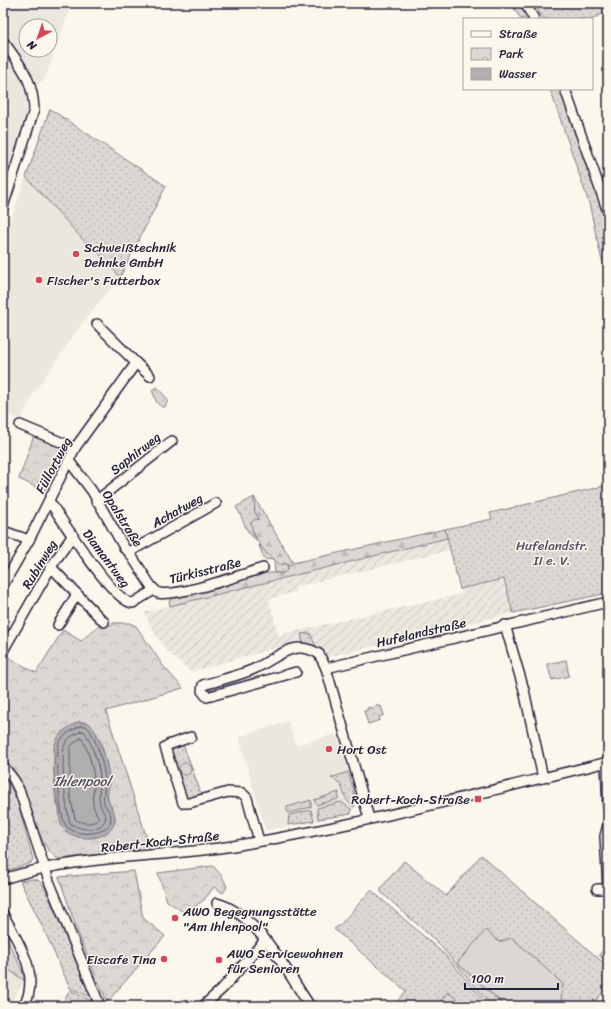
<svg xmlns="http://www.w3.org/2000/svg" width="611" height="1009" font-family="Sriracha,sans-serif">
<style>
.built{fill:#ebe7df;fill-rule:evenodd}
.industrial{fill:url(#industrial-furrows)}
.grass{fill:url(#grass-dots);stroke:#7e7d87}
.forest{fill:url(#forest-firs);stroke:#7e7d87}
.park{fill:url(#park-crowns);stroke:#7e7d87;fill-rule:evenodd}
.pitch{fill:#dbd8d3;stroke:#7e7d87}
.water{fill:#b1aeb0;stroke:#787681}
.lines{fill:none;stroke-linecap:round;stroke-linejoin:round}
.shore{stroke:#5b5a6a;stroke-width:1}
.minor-casing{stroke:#22223b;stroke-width:12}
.minor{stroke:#fbf7ec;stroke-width:9}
.poi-dot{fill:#d1495b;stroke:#fbf7ec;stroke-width:1.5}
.labels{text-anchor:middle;stroke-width:3;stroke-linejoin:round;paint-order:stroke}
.poi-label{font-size:13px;fill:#22223b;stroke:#fbf7ec;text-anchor:start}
.street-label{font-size:13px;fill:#22223b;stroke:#fbf7ec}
.park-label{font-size:13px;fill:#505061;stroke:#fbf7ec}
.water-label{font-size:14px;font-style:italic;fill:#545364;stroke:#fbf7ec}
</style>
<defs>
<pattern id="industrial-furrows" width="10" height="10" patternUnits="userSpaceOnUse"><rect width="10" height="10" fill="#ebe7df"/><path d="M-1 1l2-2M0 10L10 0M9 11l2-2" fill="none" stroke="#c9c6c0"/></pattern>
<pattern id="grass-dots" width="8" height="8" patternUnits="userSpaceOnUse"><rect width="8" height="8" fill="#dbd8d3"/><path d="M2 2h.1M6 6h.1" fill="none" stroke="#bcb9b6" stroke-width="1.8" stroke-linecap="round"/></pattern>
<pattern id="forest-firs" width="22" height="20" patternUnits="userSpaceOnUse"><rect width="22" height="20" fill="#dbd8d3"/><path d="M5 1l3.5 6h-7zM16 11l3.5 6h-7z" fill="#bcb9b6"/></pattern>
<pattern id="park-crowns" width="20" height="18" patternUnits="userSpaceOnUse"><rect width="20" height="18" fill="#dbd8d3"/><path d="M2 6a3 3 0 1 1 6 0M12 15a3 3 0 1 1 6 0" fill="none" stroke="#bcb9b6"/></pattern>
</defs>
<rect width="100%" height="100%" fill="#fbf7ec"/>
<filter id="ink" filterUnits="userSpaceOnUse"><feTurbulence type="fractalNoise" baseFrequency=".025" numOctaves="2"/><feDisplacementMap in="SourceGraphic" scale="8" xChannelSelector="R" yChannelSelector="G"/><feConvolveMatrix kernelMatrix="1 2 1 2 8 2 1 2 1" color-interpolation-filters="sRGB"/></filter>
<g filter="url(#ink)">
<g class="built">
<path d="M3 3H72L45 79 26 92V119L4 178 3 65 9 60 3 52ZM26 26H50V50H26Z"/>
<path d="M26 177 86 243 88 241 120 277 86 318 33 394 21 419 3 413V229L6 222 9 224Z"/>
<path d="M288 721 296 745 335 734 339 739 356 799 355 805 351 814 269 830 265 829 239 737Z"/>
<path d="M3 966 25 981 8 1006H3Z"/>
</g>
<path class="industrial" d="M447 538 450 550 295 587 296 592 269 599 278 635 461 594 460 589 504 579 513 613 328 657 303 642V640L191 672 166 650 152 629 144 612Z"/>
<g class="grass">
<path d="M511 3H522L531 19H521Z"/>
<path d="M534 3H608V11L592 19H543Z"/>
<path d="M550 89H561L605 214 608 233V273L601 257 589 203Z"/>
<path d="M50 109 166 186 120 277 88 241 86 243 26 177Z"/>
<path d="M608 485V593L513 613 504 579 460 589 445 529 492 519 490 513Z"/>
<path d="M254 497 255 513 259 517 252 532 257 540C244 533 244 518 236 507Z"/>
<path d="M259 545 274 560 288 565V569L284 573H275L274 560 264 559Z"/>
<path d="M310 633 316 647 300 645 303 642 301 634Z"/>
<path d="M183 744 202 796 186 801 168 748Z"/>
<path d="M348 772 356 799 354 807C339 798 348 784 331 778Z"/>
<path d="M3 774 17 800 33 859 31 863 3 872Z"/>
<path d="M339 792 338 799 317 805 314 800Z"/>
<path d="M311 800V807L289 813 287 811V807Z"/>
<path d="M341 802 351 809V814L318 819 317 808Z"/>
<path d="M311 810 314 821 288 825 289 815Z"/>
<path d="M481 855 608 967V986L591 1006H568L561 1000 563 984 512 939 499 942 457 963 501 1002 497 1006H492L437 942 381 892V888L404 861 446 896Z"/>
<path d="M33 879 38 880 44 886 91 997 70 988 45 932 20 881Z"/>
<path d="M371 890 445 955 489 1006H465L448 992 436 1006 394 1005 406 991 334 929 340 925Z"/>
<path d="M70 990 92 1001 95 1006H61Z"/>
</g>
<g class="forest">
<path d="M254 497 293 563 445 529 447 538 170 606 169 601C181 590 202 588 218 589L223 584 265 573H284L288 569V565L285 563 281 565C266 555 254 541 251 523L254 520 259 519 255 513Z"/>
<path d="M3 930 25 977V981L3 966Z"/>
</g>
<g class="park">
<path d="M157 387 168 400 165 407H162L157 403 152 390Z"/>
<path d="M34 435 58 445 63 454 44 491 19 479Z"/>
<path d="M113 623H129L136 626 164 667 183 688 106 711 150 848 58 859C38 847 33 809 24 788 19 776 12 767 3 758V654L36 673 63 630 81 641 98 626 106 627ZM78 722H84C87 725 92 728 95 732 102 740 108 768 109 779 110 787 106 794 108 803 110 811 119 815 113 825 105 838 90 838 77 837L59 809 55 797 54 771V748L64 731Z"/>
<path d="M566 660 569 676 552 680 547 664Z"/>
<path d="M377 705 378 707 381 706 384 715 379 717 380 720 368 724 364 711 368 710 367 708 371 707 372 709Z"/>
<circle cx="185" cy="769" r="6"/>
<path d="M213 866 222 876 227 887 223 893 214 887 204 900 185 913 167 901 158 873Z"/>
<path d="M134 871 143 918 165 936 107 1002 78 933 59 877Z"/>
<path d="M603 950H608V963L599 955Z"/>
</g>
<g class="pitch">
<path d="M486 930 499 942 512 938 563 984 561 1000 568 1006H506L457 963Z"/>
<path d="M448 992 459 1001 455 1006H436Z"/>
</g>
<path class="water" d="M78 722 89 723C99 733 108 764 109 779 109 783 108 787 107 791 106 804 116 809 115 820 112 842 74 843 63 828 59 823 60 816 59 810 55 791 53 773 55 753 55 750 53 748 55 744 58 733 68 727 78 722Z"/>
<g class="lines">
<g class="shore">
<path d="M80 726H86L89 729C97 742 103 762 105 779 106 787 102 794 104 803 106 809 112 813 111 820 109 829 100 832 92 833 82 834 74 833 66 826 58 813 57 763 58 747 59 737 72 730 80 726Z"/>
<path d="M81 731H84C91 741 101 769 100 781 99 795 97 804 106 816 104 833 80 831 70 823 66 810 59 752 66 742 69 737 76 734 81 731Z"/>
<path d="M81 738C88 747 93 768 94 779 95 796 88 801 99 818 94 825 82 824 75 819L70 794V747Z"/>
</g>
<g class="minor-casing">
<g id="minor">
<path d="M525 3 534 19"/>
<path d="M3 41C21 66 33 79 34 110L3 207"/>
<path d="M565 89 608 212"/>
<path d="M136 363 150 376"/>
<path d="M20 425 75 448"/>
<path d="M69 461 92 491 125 549 129 552 151 586 158 593C179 597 240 575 263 568"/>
<path d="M49 501C62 519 114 604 133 603L154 590"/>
<path d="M96 501 172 441"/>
<path d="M3 531 29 540"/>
<path d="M129 552 216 503"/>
<path d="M51 567 104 622"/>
<path d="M3 585 29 540 75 448 136 363 97 324"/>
<path d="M58 625 77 594"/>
<path d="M505 625 524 690 543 778"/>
<path d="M4 649 51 567 73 535"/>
<path d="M326 668 608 602"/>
<path d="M296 672 207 697 202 691 203 685C220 680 238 676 254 669 278 658 292 638 319 654L326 668 369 818"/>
<path d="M191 737 168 745 165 747 183 803H189L228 792 242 793 247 798 259 841"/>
<path d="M606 763 608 807"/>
<path d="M3 766 14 780 20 792 49 881 100 1006"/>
<path d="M3 879C77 855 157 858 233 846 359 825 484 792 608 762"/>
<path d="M597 889H608L605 836 608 825"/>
<path d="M217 903C258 914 288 974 310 1006"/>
<path d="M3 914C18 943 41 973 24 1006"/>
<path d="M203 1006 222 989 265 940"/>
</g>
</g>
<use href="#minor" class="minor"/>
</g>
</g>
<g class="poi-dot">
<circle cx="76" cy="254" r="4"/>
<circle cx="39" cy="280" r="4"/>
<circle cx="329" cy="749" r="4"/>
<rect x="474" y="795" width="8" height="8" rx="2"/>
<circle cx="175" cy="918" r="4"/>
<circle cx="164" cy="959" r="4"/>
<circle cx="219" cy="960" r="4"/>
</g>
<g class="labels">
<g class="poi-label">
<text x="84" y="252">Schweißtechnik<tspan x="84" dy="15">Dehnke GmbH</tspan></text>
<text x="47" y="285">Fischer's Futterbox</text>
<text x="337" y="754">Hort Ost</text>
<text x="470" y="804" text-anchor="end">Robert-Koch-Straße</text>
<text x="183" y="916">AWO Begegnungsstätte<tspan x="183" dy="15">"Am Ihlenpool"</tspan></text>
<text x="227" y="958">AWO Servicewohnen<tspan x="227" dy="15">für Senioren</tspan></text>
<text x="156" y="964" text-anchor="end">Eiscafe Tina</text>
</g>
<g class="street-label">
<text transform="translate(135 453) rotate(-38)" y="5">Saphirweg</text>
<text transform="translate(53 465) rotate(-62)" y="5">Füllortweg</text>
<text transform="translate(177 510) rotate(-29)" y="5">Achatweg</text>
<text transform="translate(123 518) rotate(58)" y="5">Opalstraße</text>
<text transform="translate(107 558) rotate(53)" y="5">Diamantweg</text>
<text transform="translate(39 564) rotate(-59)" y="5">Rubinweg</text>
<text transform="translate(205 570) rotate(-14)" y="5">Türkisstraße</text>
<text transform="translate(421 632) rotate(-13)" y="5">Hufelandstraße</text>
<text transform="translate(160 841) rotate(-6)" y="5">Robert-Koch-Straße</text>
</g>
<g class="park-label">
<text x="552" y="550">Hufelandstr.<tspan x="552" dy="15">II e. V.</tspan></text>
</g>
<g class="water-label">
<text x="82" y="786">Ihlenpool</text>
</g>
</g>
<rect width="611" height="1009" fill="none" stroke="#fbf7ec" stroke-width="16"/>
<rect x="8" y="8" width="595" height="993" fill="none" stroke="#22223b" stroke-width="1.5" filter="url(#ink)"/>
<rect x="463" y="18" width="130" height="72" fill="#fbf7ec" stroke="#a4a2a5"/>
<rect x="471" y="31" width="20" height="6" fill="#fbf7ec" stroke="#a4a2a5"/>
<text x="499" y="38" font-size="12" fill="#22223b">Straße</text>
<rect x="471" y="48" width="20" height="12" fill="url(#park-crowns)" stroke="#a4a2a5"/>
<text x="499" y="58" font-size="12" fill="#22223b">Park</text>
<rect x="471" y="68" width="20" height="12" fill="#b1aeb0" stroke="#a4a2a5"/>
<text x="499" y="78" font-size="12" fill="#22223b">Wasser</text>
<g transform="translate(38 38) rotate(220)"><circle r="19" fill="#fbf7ec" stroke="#a4a2a5"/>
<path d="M0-3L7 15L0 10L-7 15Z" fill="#d1495b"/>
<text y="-6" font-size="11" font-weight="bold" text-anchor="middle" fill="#22223b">N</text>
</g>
<path d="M465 983v6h93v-6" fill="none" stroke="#22223b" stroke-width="2"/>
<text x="471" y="983" font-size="12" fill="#22223b" stroke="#fbf7ec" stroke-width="3" paint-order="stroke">100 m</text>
</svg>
